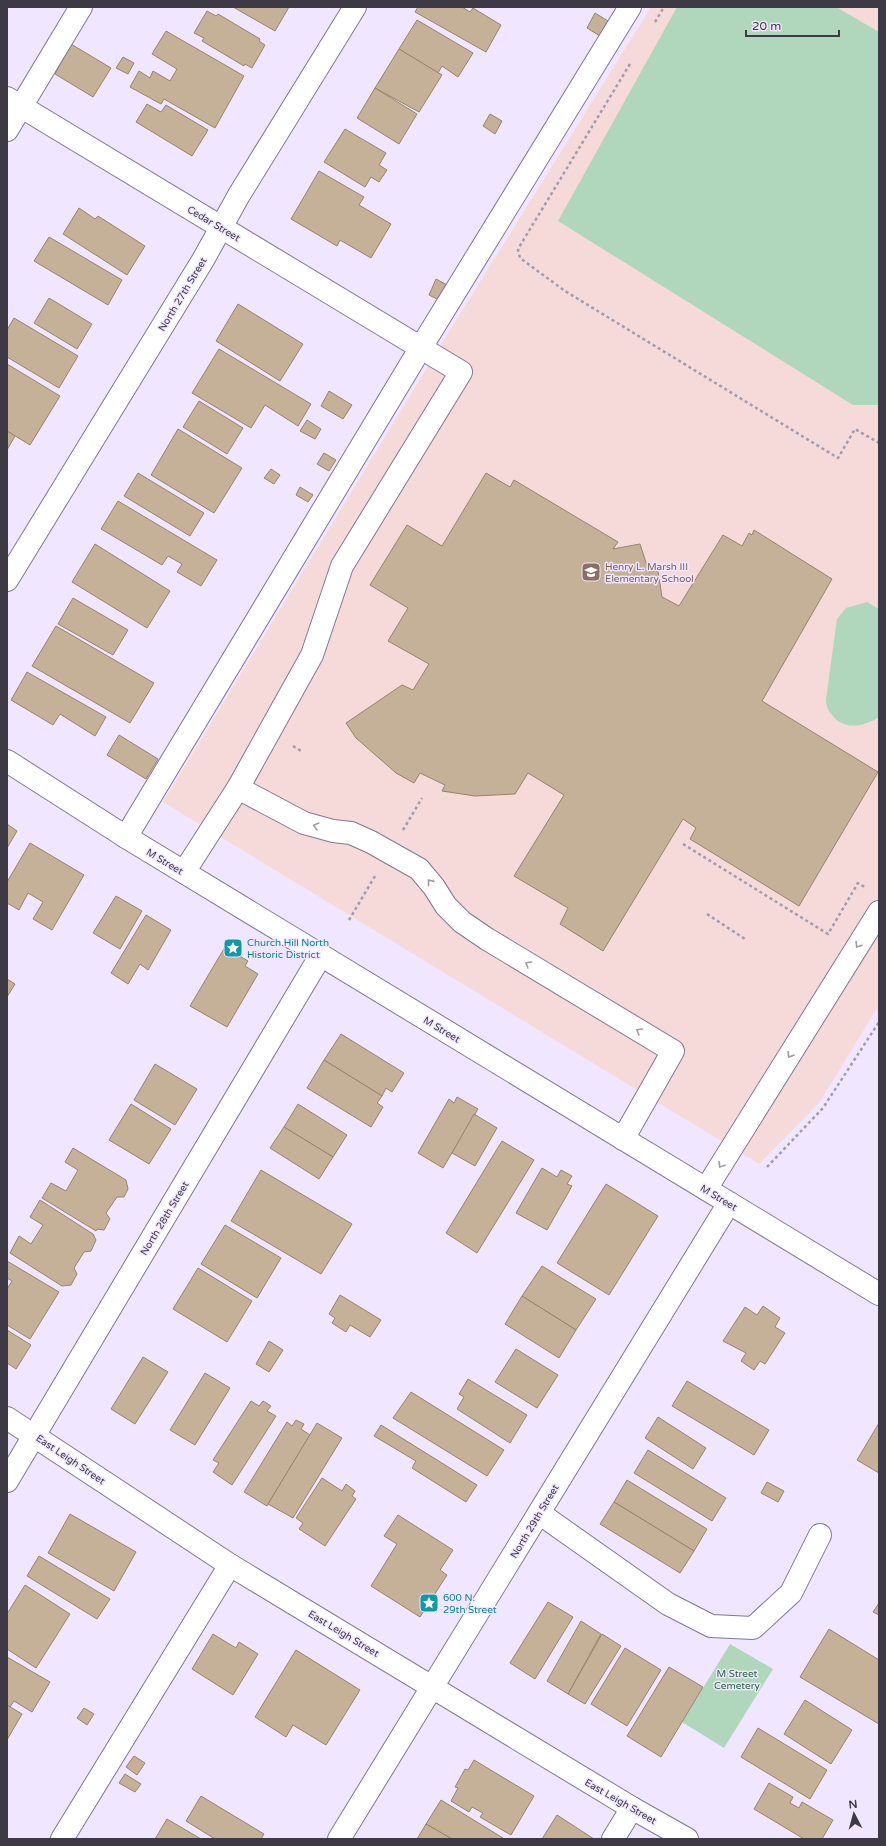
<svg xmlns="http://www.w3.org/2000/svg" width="886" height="1846" font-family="'Varela Round',sans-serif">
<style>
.education{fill:#f5dad9}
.green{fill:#b0d7bc}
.building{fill:#c5b197;stroke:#97846b}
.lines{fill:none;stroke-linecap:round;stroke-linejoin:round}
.minor-casing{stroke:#827792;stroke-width:24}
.path{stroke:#a29aae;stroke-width:2.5;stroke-dasharray:3 3;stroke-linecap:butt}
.minor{stroke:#fff;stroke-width:22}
.oneway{stroke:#9e9ca2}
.labels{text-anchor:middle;stroke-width:3;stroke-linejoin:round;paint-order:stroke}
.street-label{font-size:10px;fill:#3d3945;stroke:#f0e6ff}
.education-label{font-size:10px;fill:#785e54;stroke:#f0e6ff;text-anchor:start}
.culture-label{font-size:10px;fill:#0d838f;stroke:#f0e6ff;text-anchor:start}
.park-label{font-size:10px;fill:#25623e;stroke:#f0e6ff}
</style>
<rect width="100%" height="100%" fill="#f0e6ff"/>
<path class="education" d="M651 7H879V1005L819 1103 759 1164 163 802 442 343Z"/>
<g class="green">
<path d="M677 7H836L879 32V405H853L558 221Z"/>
<path d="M867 602 879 609V717C865 726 845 731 833 716 828 710 826 707 826 699L837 619 846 608Z"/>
<path d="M730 1644 773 1669 724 1748 682 1722Z"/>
</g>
<g class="building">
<path d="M233 7H289L275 31Z"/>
<path d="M418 7H462L470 12 473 8 501 25 486 52 415 12Z"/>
<path d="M207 11 216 16 218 14 260 39 259 41 265 45 252 68 245 64 244 66 202 41 204 38 194 33Z"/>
<path d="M595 13 608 21 600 36 587 28Z"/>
<path d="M417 20 473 53 458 77 442 66 438 73 399 49Z"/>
<path d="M166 31 244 76 215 128 164 99 161 104 130 87 139 71 150 78 153 71 170 81 177 69 152 54Z"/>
<path d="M71 44 111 68 93 97 55 74Z"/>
<path d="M399 49 442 75 419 112 375 88Z"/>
<path d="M123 57 134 63 128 74 116 68Z"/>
<path d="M375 88 417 114 399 144 357 118Z"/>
<path d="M147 104 161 112 166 105 208 130 192 156 136 122Z"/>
<path d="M490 114 502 121 495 134 483 126Z"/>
<path d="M345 129 386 153 379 165 387 170 379 182 371 177 365 187 324 162Z"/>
<path d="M319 171 364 197 359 205 391 224 371 258 340 240 337 246 291 219Z"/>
<path d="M79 208 95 219 98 216 145 246 127 275 63 234Z"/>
<path d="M49 237 122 280 108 305 34 261Z"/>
<path d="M436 279 447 285 439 300 429 295Z"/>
<path d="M49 298 92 324 77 349 34 323Z"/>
<path d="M238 304 303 344 280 381 216 341Z"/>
<path d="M14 318 78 356 59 388 7 357V330Z"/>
<path d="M219 349 311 404 298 426 265 405 251 428 192 393Z"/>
<path d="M7 364 60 396 30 445 7 431Z"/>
<path d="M329 391 352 405 343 419 321 406Z"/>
<path d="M199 401 243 428 227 454 183 427Z"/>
<path d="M307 420 321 429 315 439 300 431Z"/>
<path d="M178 429 242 468 214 513 151 475Z"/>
<path d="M7 431 15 436 7 450Z"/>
<path d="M324 453 336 460 329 471 317 464Z"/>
<path d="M271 469 280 475 274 484 264 478Z"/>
<path d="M138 473 204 513 190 536 124 496Z"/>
<path d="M486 473 510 487 514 480 618 542 613 549 640 544 649 572 658 571 662 597 679 606 723 535 742 546 749 533 752 535 754 530 832 579 762 701 878 772 799 906 690 839 696 828 683 819 603 951 560 924 568 908 514 876 564 795 528 773 515 794 475 796 442 791 445 785 420 773 414 783 396 773 356 738 346 723 402 685 413 690 429 664 388 641 408 608 370 585 407 525 442 546Z"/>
<path d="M300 487 313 495 308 502 296 495Z"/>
<path d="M118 501 217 560 201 586 177 572 182 564 168 556 162 565 101 529Z"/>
<path d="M95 544 170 591 147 628 72 582Z"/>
<path d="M73 598 128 630 113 655 58 624Z"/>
<path d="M56 626 154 683 130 723 32 666Z"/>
<path d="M27 672 106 717 95 736 60 714 53 725 11 700Z"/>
<path d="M119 735 158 759 146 779 107 755Z"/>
<path d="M7 824 17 831 7 848Z"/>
<path d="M30 843 84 875 52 930 33 919 43 902 28 893 19 910 7 903V882Z"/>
<path d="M116 896 142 911 120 949 93 933Z"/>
<path d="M146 915 171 930 148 970 140 964 128 984 111 973Z"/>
<path d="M225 947 248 961 245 966 258 974 227 1027 190 1006Z"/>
<path d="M7 979 15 984 7 997Z"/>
<path d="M341 1034 404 1073 392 1092 386 1088 382 1096 324 1060Z"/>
<path d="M324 1060 382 1096 377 1103 383 1107 371 1127 307 1088Z"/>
<path d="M155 1064 197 1089 175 1125 134 1100Z"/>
<path d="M457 1097 478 1109 443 1168 418 1153 449 1099 454 1103Z"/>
<path d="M131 1104 171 1129 149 1164 109 1140Z"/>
<path d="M298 1104 347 1135 333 1157 284 1127Z"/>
<path d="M474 1114 497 1128 475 1166 452 1153Z"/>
<path d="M284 1127 333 1157 319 1179 270 1148Z"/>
<path d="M502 1141 534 1160 477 1253 446 1233Z"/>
<path d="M73 1148 126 1180 128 1189 124 1197H117L106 1213 110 1219 104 1230 97 1229 96 1231 42 1198 51 1183 66 1191 78 1170 65 1162Z"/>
<path d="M542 1168 557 1177 561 1170 572 1176 567 1184 572 1186 547 1230 516 1213Z"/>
<path d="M261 1170 352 1224 321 1274 231 1221Z"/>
<path d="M606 1184 658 1216 609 1295 557 1263Z"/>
<path d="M40 1200 93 1234 96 1240 91 1251 84 1252 74 1268 77 1274 71 1285 62 1286 10 1253 19 1236 31 1244 43 1225 30 1217Z"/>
<path d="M225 1225 281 1258 257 1298 201 1264Z"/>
<path d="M7 1261 59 1292 30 1339 7 1325V1289L12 1281 7 1278Z"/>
<path d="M542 1266 596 1299 576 1330 522 1296Z"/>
<path d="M198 1268 252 1301 227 1342 173 1309Z"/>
<path d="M340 1295 381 1320 370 1337 350 1325 346 1332 332 1323 335 1318 329 1314Z"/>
<path d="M522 1296 576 1330 559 1358 505 1324Z"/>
<path d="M763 1306 780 1318 775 1327 785 1333 765 1364 760 1361 754 1370 741 1361 746 1353 723 1341 745 1307 757 1315Z"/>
<path d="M7 1330 31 1345 16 1369 7 1363Z"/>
<path d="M269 1341 283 1350 269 1372 256 1364Z"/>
<path d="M516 1349 558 1375 537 1408 495 1382Z"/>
<path d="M143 1357 168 1372 135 1424 111 1409Z"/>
<path d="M205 1373 230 1388 195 1445 170 1430Z"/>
<path d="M468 1379 527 1415 510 1443 457 1409 464 1397 459 1394Z"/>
<path d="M687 1381 769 1430 754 1455 672 1406Z"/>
<path d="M411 1392 504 1450 487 1476 393 1418Z"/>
<path d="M251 1401 259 1406 263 1401 271 1406 267 1411 276 1416 232 1485 213 1472 219 1463 213 1460Z"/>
<path d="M658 1417 706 1448 693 1469 645 1438Z"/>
<path d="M296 1420 304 1424 301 1429 310 1435 267 1506 244 1492 287 1422 292 1426Z"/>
<path d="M317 1423 342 1438 293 1518 268 1504Z"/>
<path d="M879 1423V1473L857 1460Z"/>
<path d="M381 1425 477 1485 466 1502 412 1468 416 1461 374 1436Z"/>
<path d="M648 1450 726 1498 712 1521 634 1473Z"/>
<path d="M322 1478 342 1491 346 1484 355 1491 352 1496 356 1499 325 1546 299 1529 303 1523 296 1518Z"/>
<path d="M627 1480 707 1529 694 1551 614 1502Z"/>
<path d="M767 1482 784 1491 778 1502 761 1493Z"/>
<path d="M614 1502 694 1551 680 1573 600 1524Z"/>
<path d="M70 1514 136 1552 114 1591 48 1553Z"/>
<path d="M398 1515 453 1550 440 1570 447 1575 420 1617 371 1586 397 1544 384 1536Z"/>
<path d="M39 1556 110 1599 97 1619 27 1576Z"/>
<path d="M25 1585 70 1614 36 1668 7 1649V1614Z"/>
<path d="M548 1602 573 1617 535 1679 510 1663Z"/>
<path d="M879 1603V1615L873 1612Z"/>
<path d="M581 1621 601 1634 568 1694 547 1681Z"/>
<path d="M829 1629 879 1660V1724L800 1677Z"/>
<path d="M213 1634 236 1648 239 1642 258 1654 233 1695 192 1669Z"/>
<path d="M602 1634 621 1646 585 1704 568 1694Z"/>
<path d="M625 1648 661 1670 627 1726 591 1704Z"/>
<path d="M296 1650 360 1690 326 1745 293 1725 286 1737 255 1717Z"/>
<path d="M7 1657 50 1682 32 1712 14 1701 10 1707 7 1705Z"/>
<path d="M669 1667 703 1687 661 1757 627 1736Z"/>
<path d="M805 1700 852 1730 831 1764 784 1734Z"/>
<path d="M7 1705 22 1714 7 1740Z"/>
<path d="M84 1708 94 1714 87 1725 77 1718Z"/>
<path d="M758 1728 827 1770 810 1799 741 1757Z"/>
<path d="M134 1756 145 1763 137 1775 126 1767Z"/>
<path d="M474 1760 534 1796 511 1835 480 1817 483 1813 472 1807 469 1812 451 1801 458 1788 455 1787 465 1769 468 1770Z"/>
<path d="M125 1774 141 1784 135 1792 119 1783Z"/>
<path d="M769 1783 793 1797 790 1803 799 1808 802 1802 833 1820 822 1839H804L754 1809Z"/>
<path d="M201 1796 264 1834 261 1839H215L186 1821Z"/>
<path d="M441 1800 503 1838V1839H452L426 1824Z"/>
<path d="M557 1815 594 1839H542Z"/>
<path d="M167 1819 201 1839H155Z"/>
<path d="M426 1824 452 1839H417Z"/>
</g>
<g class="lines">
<g class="minor-casing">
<g id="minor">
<path d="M7 98 461 372 342 566 312 655 238 788 184 872"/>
<path d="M7 130 81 7"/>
<path d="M7 580 203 260 239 195 355 7"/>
<path d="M7 761 126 837 879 1294"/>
<path d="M238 788 304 823 333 831 351 833 371 842 419 869 434 887 446 906 462 922 487 939 673 1051 623 1139"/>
<path d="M126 837 420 349 630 7"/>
<path d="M706 1189 879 912"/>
<path d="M7 1418 230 1565 632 1808 687 1839"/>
<path d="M7 1481 321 955"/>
<path d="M539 1513 668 1604 711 1626 753 1628 791 1593 820 1535"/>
<path d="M62 1839 230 1565"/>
<path d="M339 1839 729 1203"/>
<path d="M613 1839 632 1808"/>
</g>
</g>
<g class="path">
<path d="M655 22 664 7"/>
<path d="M630 64 521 244 518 250 520 258 565 291 838 458 855 429 879 443"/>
<path d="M293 746 301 751"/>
<path d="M403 830 422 798"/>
<path d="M683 844 828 934 858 883 866 888"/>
<path d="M707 914 745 939"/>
<path d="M349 920 375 876"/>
<path d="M767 1167 823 1108 879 1022"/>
</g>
<use href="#minor" class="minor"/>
</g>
<defs><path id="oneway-chevron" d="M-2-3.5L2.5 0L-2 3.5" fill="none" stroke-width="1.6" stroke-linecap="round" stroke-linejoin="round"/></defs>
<g class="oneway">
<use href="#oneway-chevron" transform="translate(316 826) rotate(-165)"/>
<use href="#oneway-chevron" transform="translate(430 882) rotate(-129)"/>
<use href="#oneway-chevron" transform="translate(858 945) rotate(122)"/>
<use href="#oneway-chevron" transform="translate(528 964) rotate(-149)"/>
<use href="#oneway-chevron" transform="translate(639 1031) rotate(-149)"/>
<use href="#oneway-chevron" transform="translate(790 1055) rotate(122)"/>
<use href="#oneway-chevron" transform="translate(721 1165) rotate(122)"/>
</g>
<defs>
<g id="school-square" transform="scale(1)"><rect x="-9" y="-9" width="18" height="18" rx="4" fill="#8d6e63" stroke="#f0e6ff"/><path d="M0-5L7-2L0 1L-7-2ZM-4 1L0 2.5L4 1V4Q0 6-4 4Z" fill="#fff"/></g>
<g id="sight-square" transform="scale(1)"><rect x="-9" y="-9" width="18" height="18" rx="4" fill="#0f9aa8" stroke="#f0e6ff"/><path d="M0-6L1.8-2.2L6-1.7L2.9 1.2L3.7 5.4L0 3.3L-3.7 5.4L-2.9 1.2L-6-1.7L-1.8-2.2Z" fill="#fff"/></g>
</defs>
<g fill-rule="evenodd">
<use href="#school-square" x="591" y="572"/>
<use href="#sight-square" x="233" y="948"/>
<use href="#sight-square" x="429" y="1603"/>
</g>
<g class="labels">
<g class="street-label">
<text transform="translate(214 223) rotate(31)" y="4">Cedar Street</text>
<text transform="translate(182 294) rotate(-59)" y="4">North 27th Street</text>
<text transform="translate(165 861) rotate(31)" y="4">M Street</text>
<text transform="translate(442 1029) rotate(31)" y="4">M Street</text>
<text transform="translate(719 1197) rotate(31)" y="4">M Street</text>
<text transform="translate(164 1218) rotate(-59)" y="4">North 28th Street</text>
<text transform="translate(71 1459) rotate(34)" y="4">East Leigh Street</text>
<text transform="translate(534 1521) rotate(-59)" y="4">North 29th Street</text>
<text transform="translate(344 1633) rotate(31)" y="4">East Leigh Street</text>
<text transform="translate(621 1801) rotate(30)" y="4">East Leigh Street</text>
</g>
<g class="education-label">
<text x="605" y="570">Henry L. Marsh III<tspan x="605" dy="12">Elementary School</tspan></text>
</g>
<g class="culture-label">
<text x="247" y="946">Church Hill North<tspan x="247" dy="12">Historic District</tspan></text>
<text x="443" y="1601">600 N.<tspan x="443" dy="12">29th Street</tspan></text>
</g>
<g class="park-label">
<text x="737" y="1677">M Street<tspan x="737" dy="12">Cemetery</tspan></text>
</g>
</g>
<rect width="886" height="1846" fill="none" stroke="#3d3945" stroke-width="16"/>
<g transform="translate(854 1814) rotate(354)" stroke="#f0e6ff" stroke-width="3" paint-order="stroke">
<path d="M0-3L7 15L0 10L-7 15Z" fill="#3d3945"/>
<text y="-6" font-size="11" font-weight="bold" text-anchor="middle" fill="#3d3945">N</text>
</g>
<path d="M746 30v6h93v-6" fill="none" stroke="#3d3945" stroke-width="2"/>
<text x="752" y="30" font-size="12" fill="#3d3945" stroke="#f0e6ff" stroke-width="3" paint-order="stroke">20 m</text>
</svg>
